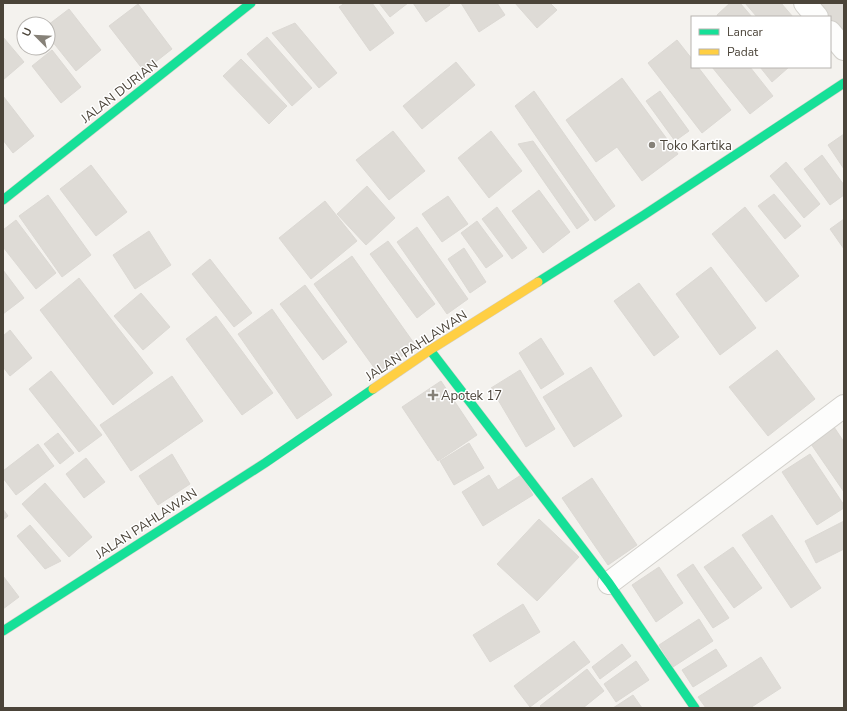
<svg xmlns="http://www.w3.org/2000/svg" width="847" height="711" font-family="'Nunito Sans',sans-serif">
<style>
.building{fill:#dedbd6;stroke:#dcd9d4}
.lines{fill:none;stroke-linecap:round;stroke-linejoin:round}
.street-casing{stroke:#d2d0cb;stroke-width:24}
.fast-casing{stroke:#d3cfc5;stroke-width:10}
.slow-casing{stroke:#d3cfc5;stroke-width:10}
.street{stroke:#fdfdfc;stroke-width:22}
.fast{stroke:#16e098;stroke-width:9}
.slow{stroke:#ffcf43;stroke-width:9}
.poi-dot{fill:#868178;stroke:#fff;stroke-width:1.5}
.labels{text-anchor:middle;stroke-width:3;stroke-linejoin:round;paint-order:stroke}
.street-label{font-size:13px;fill:#4b4439;stroke:#fff}
.poi-label{font-size:13px;fill:#4b4439;stroke:#fff;text-anchor:start}
</style>
<rect width="100%" height="100%" fill="#f4f2ee"/>
<g class="building">
<path d="M345 3H372L394 33 370 51 339 7Z"/>
<path d="M379 3H408L390 17Z"/>
<path d="M413 3H448L450 5 426 22Z"/>
<path d="M461 3H497L505 15 479 32Z"/>
<path d="M515 3H550L557 10 537 28Z"/>
<path d="M730 3H740L752 17H718L717 15Z"/>
<path d="M745 3H781L793 17H757Z"/>
<path d="M817 3H844V37L830 19V17H828Z"/>
<path d="M138 4 172 49 144 71 109 26Z"/>
<path d="M69 9 101 50 76 71 48 36V25Z"/>
<path d="M295 23 337 73 319 88 272 33Z"/>
<path d="M3 37 24 62 3 80Z"/>
<path d="M267 37 312 88 292 106 247 54Z"/>
<path d="M677 40 692 59V67H698L731 110 702 133 648 63Z"/>
<path d="M52 50 81 87 61 103 32 66Z"/>
<path d="M241 59 287 106 269 124 223 76Z"/>
<path d="M456 62 475 85 422 129 403 106Z"/>
<path d="M712 67H750L773 96 750 114Z"/>
<path d="M760 67H789L772 82Z"/>
<path d="M622 78 678 154 642 181 617 147 596 162 566 120Z"/>
<path d="M534 91 615 206 595 221 515 106Z"/>
<path d="M660 91 689 131 675 141 646 101Z"/>
<path d="M3 96 34 136 13 153 3 140Z"/>
<path d="M393 131 425 171 389 200 356 160Z"/>
<path d="M491 131 522 171 489 198 458 158Z"/>
<path d="M844 134V169L828 145Z"/>
<path d="M533 141 589 220 577 229 518 144Z"/>
<path d="M822 155 844 185V195L830 205 804 169Z"/>
<path d="M786 162 820 204 804 218 770 176Z"/>
<path d="M91 165 127 212 96 236 60 189Z"/>
<path d="M367 186 395 218 366 245 337 214Z"/>
<path d="M539 190 570 232 543 253 512 211Z"/>
<path d="M774 194 801 226 785 239 758 206Z"/>
<path d="M48 195 91 255 62 277 19 216Z"/>
<path d="M448 196 468 224 442 242 422 214Z"/>
<path d="M325 201 357 241 311 279 279 238Z"/>
<path d="M497 207 527 248 512 259 482 219Z"/>
<path d="M745 207 799 276 766 302 712 234Z"/>
<path d="M844 219V249L830 229Z"/>
<path d="M16 220 56 273 36 289 3 247V230Z"/>
<path d="M477 221 503 256 486 268 461 233Z"/>
<path d="M417 227 468 299 447 314 397 242Z"/>
<path d="M149 231 171 265 135 289 113 255Z"/>
<path d="M388 241 435 304 417 318 370 254Z"/>
<path d="M464 248 486 282 470 293 448 259Z"/>
<path d="M352 256 416 346 378 373 314 284Z"/>
<path d="M210 259 252 313 234 327 192 274Z"/>
<path d="M711 267 756 328 720 355 676 294Z"/>
<path d="M3 270 24 298 3 314Z"/>
<path d="M79 278 153 373 113 405 40 310Z"/>
<path d="M639 283 679 337 654 356 614 301Z"/>
<path d="M305 285 347 342 323 360 280 304Z"/>
<path d="M141 293 170 327 143 350 114 316Z"/>
<path d="M272 309 332 395 297 419 238 334Z"/>
<path d="M216 316 273 393 242 415 186 339Z"/>
<path d="M10 330 32 358 10 376 3 367V336Z"/>
<path d="M541 338 564 374 541 389 519 353Z"/>
<path d="M777 350 815 399 768 436 729 387Z"/>
<path d="M591 367 622 416 574 447 543 397Z"/>
<path d="M520 370 555 429 526 447 491 388Z"/>
<path d="M51 371 102 435 79 452 29 389Z"/>
<path d="M172 376 203 421 131 471 100 425Z"/>
<path d="M441 381 477 435 438 461 402 407Z"/>
<path d="M834 427 844 442V492L811 444Z"/>
<path d="M58 433 74 453 60 464 44 444Z"/>
<path d="M469 443 484 468 454 485 440 461Z"/>
<path d="M38 444 54 466 16 495 3 478V471Z"/>
<path d="M172 454 190 484 158 505 139 476Z"/>
<path d="M810 454 844 505V508L817 525 782 472Z"/>
<path d="M86 458 105 482 84 498 66 474Z"/>
<path d="M489 475 498 490 521 475 533 495 483 526 462 492Z"/>
<path d="M592 478 637 545 608 565 562 498Z"/>
<path d="M45 483 92 537 69 557 22 504Z"/>
<path d="M3 509 8 516 3 520Z"/>
<path d="M772 515 821 588 791 608 742 535Z"/>
<path d="M539 519 579 557 537 601 497 564Z"/>
<path d="M844 521V549L816 563 805 541Z"/>
<path d="M30 525 61 561 45 569 17 536Z"/>
<path d="M733 547 762 588 734 608 704 567Z"/>
<path d="M693 564 729 618 713 628 677 575Z"/>
<path d="M659 567 683 603 656 622 632 585Z"/>
<path d="M3 576 19 597 3 609Z"/>
<path d="M523 604 540 632 490 662 473 635Z"/>
<path d="M699 619 713 641 673 667 659 645Z"/>
<path d="M574 641 590 662 530 707 514 686Z"/>
<path d="M622 644 631 656 600 679 592 667Z"/>
<path d="M716 649 727 666 693 687 682 670Z"/>
<path d="M761 657 781 688 750 708H706L698 697Z"/>
<path d="M636 661 649 680 616 702 604 684Z"/>
<path d="M587 669 604 691 583 708H542L540 706Z"/>
<path d="M633 695 642 708H613Z"/>
</g>
<g class="lines">
<g class="street-casing">
<g id="street">
<path d="M805 3 817 17"/>
<path d="M830 32 844 49"/>
<path d="M609 583 844 406"/>
</g>
</g>
<g class="fast-casing">
<g id="fast">
<path d="M3 200 251 3"/>
<path d="M538 282 644 215 844 83"/>
<path d="M430 350 609 583 695 708"/>
<path d="M3 631 265 463 373 389"/>
</g>
</g>
<g class="slow-casing">
<path id="slow" d="M373 389 430 350 538 282"/>
</g>
<use href="#street" class="street"/>
<use href="#fast" class="fast"/>
<use href="#slow" class="slow"/>
</g>
<g class="poi-dot">
<circle cx="652" cy="145" r="4"/>
<path d="M431 389h4v4h4v4h-4v4h-4v-4h-4v-4h4z"/>
</g>
<g class="labels">
<g class="street-label">
<text transform="translate(119 91) rotate(-38)" y="5">JALAN DURIAN</text>
<text transform="translate(416 345) rotate(-33)" y="5">JALAN PAHLAWAN</text>
<text transform="translate(146 523) rotate(-33)" y="5">JALAN PAHLAWAN</text>
</g>
<g class="poi-label">
<text x="660" y="150">Toko Kartika</text>
<text x="441" y="400">Apotek 17</text>
</g>
</g>
<rect width="847" height="711" fill="none" stroke="#4b4439" stroke-width="8"/>
<rect x="691" y="16" width="140" height="52" fill="#ffffff" stroke="#b7b4b0"/>
<rect x="699" y="29" width="20" height="6" fill="#16e098" stroke="#b7b4b0"/>
<text x="727" y="36" font-size="12" fill="#4b4439">Lancar</text>
<rect x="699" y="49" width="20" height="6" fill="#ffcf43" stroke="#b7b4b0"/>
<text x="727" y="56" font-size="12" fill="#4b4439">Padat</text>
<g transform="translate(36 36) rotate(294)"><circle r="19" fill="#ffffff" stroke="#b7b4b0"/>
<path d="M0-3L7 15L0 10L-7 15Z" fill="#868178"/>
<text y="-6" font-size="11" font-weight="bold" text-anchor="middle" fill="#4b4439">U</text>
</g>
</svg>
